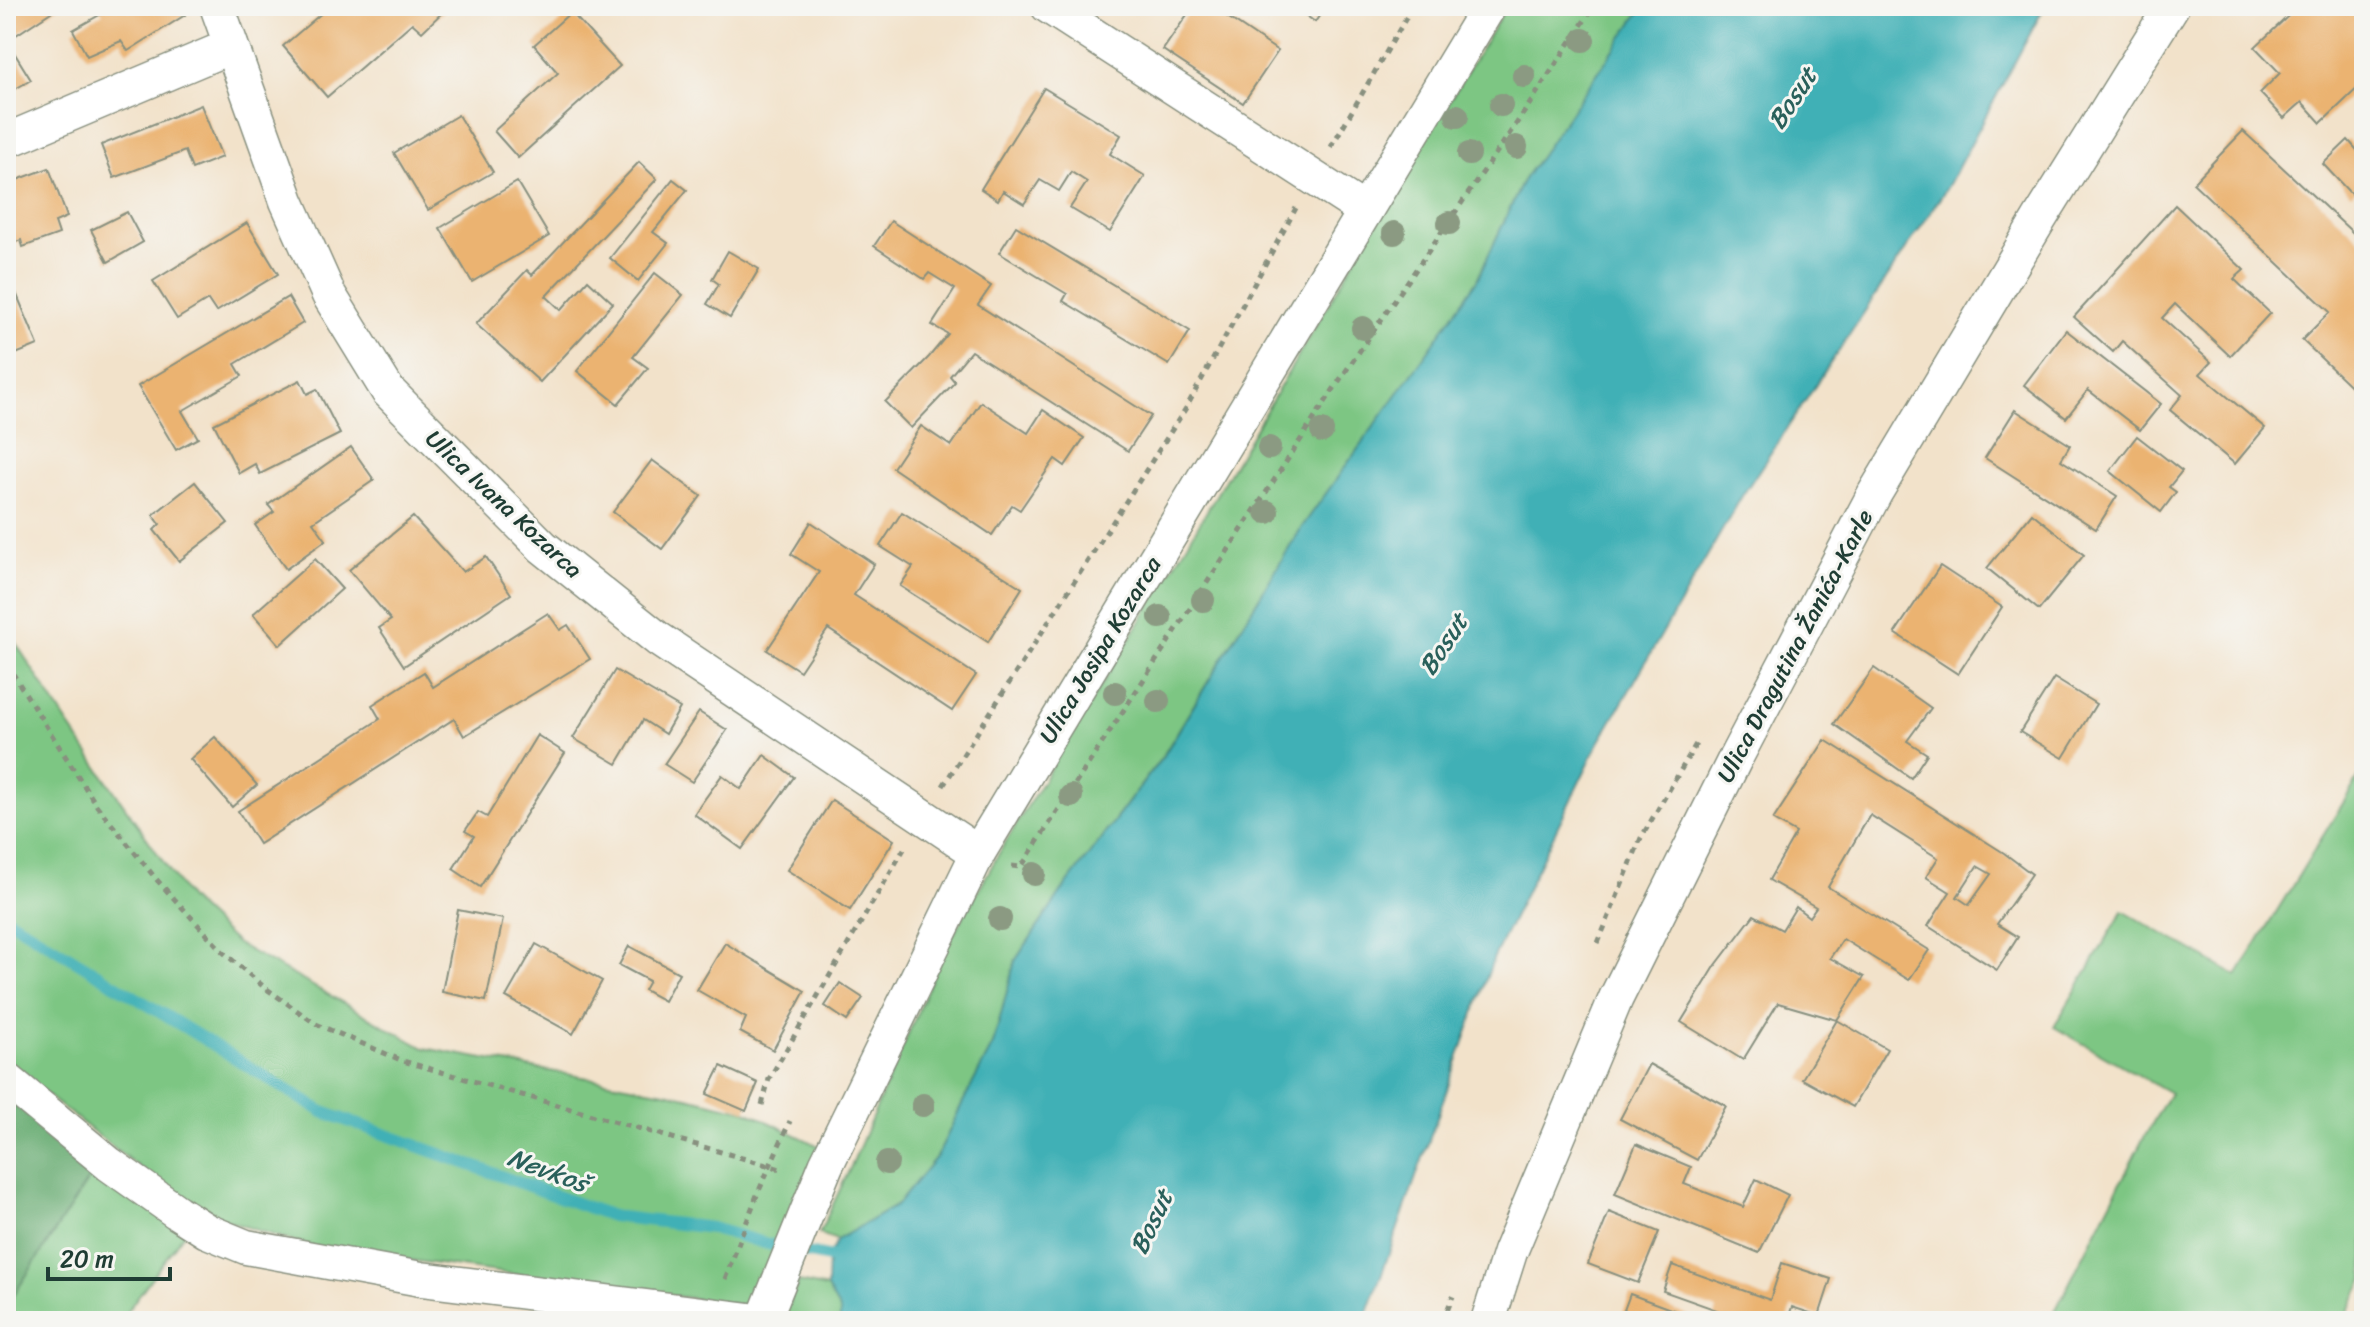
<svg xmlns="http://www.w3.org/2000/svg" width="2370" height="1327" font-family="Sriracha,sans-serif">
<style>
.green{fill:#7dc683;stroke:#4e825c;stroke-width:2}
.forest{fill:#66ab71;stroke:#427452;stroke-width:2}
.water{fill:#3fb0b6;stroke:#2f7675;stroke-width:2}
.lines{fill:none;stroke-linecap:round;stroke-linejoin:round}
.stream{stroke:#3fb0b6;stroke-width:12}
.building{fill:#ebb371;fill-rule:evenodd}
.minor-casing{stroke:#88907f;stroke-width:37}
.path{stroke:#88907f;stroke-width:5;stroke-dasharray:6 6;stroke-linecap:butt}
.minor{stroke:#fff;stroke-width:34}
.tree{fill:#8b9a82}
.labels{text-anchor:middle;stroke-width:6;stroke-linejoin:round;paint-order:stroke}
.street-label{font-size:24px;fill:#1f3d34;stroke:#f6f6f2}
.water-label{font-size:26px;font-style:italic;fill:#29605b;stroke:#f6f6f2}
</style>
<rect width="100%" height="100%" fill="#f6f6f2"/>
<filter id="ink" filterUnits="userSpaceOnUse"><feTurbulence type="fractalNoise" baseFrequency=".0125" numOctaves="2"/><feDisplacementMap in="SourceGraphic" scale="16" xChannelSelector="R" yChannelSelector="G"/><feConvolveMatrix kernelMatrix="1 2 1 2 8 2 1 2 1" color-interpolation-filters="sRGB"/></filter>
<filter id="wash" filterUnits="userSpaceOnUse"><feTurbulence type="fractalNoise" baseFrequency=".006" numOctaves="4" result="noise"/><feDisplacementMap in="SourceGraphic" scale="32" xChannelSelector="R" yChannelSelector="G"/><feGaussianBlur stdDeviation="1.8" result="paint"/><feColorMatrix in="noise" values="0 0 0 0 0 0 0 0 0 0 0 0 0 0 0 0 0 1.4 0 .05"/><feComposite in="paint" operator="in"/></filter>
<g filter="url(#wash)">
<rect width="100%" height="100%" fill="#f2e2ca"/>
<g class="green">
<path d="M1507 6H1644L1523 181 1477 280 1429 350 1302 527 1164 754 1065 887 1015 961 993 1045 962 1104 938 1155 897 1205 837 1240 819 1234 853 1162 943 953 1002 848 1185 548 1421 147Z"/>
<path d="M6 628 68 724 189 899 236 943 424 1048 670 1093 746 1111 823 1148 749 1306 312 1247 237 1224 200 1211 163 1186 6 1063Z"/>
<path d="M2364 769V1279L2344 1321H2050L2141 1143 2170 1093 2054 1027 2123 911 2237 976Z"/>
<path d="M98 1164 185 1232 120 1321H6V1307Z"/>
<path d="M799 1282 827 1288 840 1310V1321H784L788 1304Z"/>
</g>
<path class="forest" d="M6 1092 98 1164 6 1307Z"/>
<path class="water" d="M1644 6H2045L1948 186 1742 496 1597 746 1494 957 1365 1321H840V1310L827 1288 828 1257 837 1240 897 1205 938 1155 962 1104 993 1045 1015 961 1065 887 1164 755 1302 527 1429 350 1477 280 1523 181Z"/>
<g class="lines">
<path class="stream" d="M6 918 323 1112 612 1216 712 1228 775 1246 828 1257H842"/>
</g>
<g id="blocks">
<g class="building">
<path d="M6 6H60L7 41 31 80 6 94Z"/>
<path d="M98 6H179L185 15 128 51 121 41 87 56 73 30 103 13Z"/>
<path d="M330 6H397L401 10 405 6H449L422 32 412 23 327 97 283 46Z"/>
<path d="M1193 6H1211L1278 51 1243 103 1163 50Z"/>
<path d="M1293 6H1326L1315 22Z"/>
<path d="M2299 6H2364V82L2321 123 2302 102 2284 118 2260 93 2280 73 2255 47Z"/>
<path d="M571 12 620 66 518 158 494 131 558 73 534 45Z"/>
<path d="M1044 88 1121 135 1110 154 1145 176 1110 232 1070 208 1087 182 1071 172 1059 191 1040 180 1024 204 1003 191 998 200 981 189Z"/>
<path d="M201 105 222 157 192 169 185 151 114 178 101 145Z"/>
<path d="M458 115 493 172 428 210 394 153Z"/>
<path d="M2243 131 2364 243V399L2302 340 2330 312 2193 183Z"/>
<path d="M2348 140 2364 158V182L2351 194 2323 164Z"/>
<path d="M639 162 657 179 546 296 561 310 588 280 613 303 540 382 476 324 527 270 532 275Z"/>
<path d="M49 168 67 217 55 222 59 234 23 247 21 240 10 244 6 233V184Z"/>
<path d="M673 179 687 190 653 232 668 243 638 281 610 258Z"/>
<path d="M517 182 549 236 472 282 440 228Z"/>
<path d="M2175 205 2244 270 2234 279 2270 313 2230 356 2175 304 2162 318 2211 362 2200 374 2265 428 2235 464 2170 410 2182 395 2122 341 2113 352 2074 317Z"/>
<path d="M127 212 143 242 108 262 91 230Z"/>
<path d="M891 221 991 286 978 305 1151 416 1128 451 971 351 950 376 955 382 911 428 885 402 929 357 948 334 932 325 955 289 929 273 924 279 874 246Z"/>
<path d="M247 223 278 274 216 312 208 300 177 319 153 281Z"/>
<path d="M1016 226 1190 331 1169 365 1063 301 1067 294 999 253Z"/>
<path d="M728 251 759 269 730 318 707 304 719 284 712 279Z"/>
<path d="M6 269 38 345 6 358Z"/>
<path d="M655 273 683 295 633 357 648 368 618 404 577 371Z"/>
<path d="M288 297 303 323 235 364 242 376 182 411 198 438 176 450 138 386Z"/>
<path d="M2066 330 2161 404 2140 430 2088 390 2066 418 2024 385Z"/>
<path d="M300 380 307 394 317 389 340 434 260 474 255 464 239 473 214 424Z"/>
<path d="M981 402 1028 433 1043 410 1084 438 1065 466 1055 459 1020 510 1012 505 992 535 893 468 921 426 951 446Z"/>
<path d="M2015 410 2070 445 2061 460 2117 496 2096 529 1985 458Z"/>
<path d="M2137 436 2182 471 2169 487 2176 492 2161 512 2110 471Z"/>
<path d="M351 447 374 480 313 522 326 540 286 569 255 525 274 512 268 505Z"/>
<path d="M652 460 701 496 662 549 613 512Z"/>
<path d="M195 482 228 523 179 561 154 530 160 524 153 515Z"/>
<path d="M902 512 1022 588 988 642 900 586 913 567 880 546Z"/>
<path d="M2032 513 2084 555 2039 610 1987 568Z"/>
<path d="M413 517 463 572 486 557 511 594 404 666 379 628 391 620 349 570Z"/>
<path d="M811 522 874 564 854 595 976 675 952 711 828 629 800 671 767 650 819 572 791 554Z"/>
<path d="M315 559 342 589 280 645 253 614Z"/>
<path d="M1940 566 2002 607 1958 674 1895 633Z"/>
<path d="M548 613 560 630 568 625 590 659 464 736 454 719 259 844 238 811 380 719 372 705 424 672 433 687Z"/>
<path d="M1874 668 1931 708 1907 741 1927 754 1911 778 1834 724Z"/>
<path d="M615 670 680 708 665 734 643 720 617 764 573 738Z"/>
<path d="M2054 678 2096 704 2063 758 2020 732Z"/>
<path d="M699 712 727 730 692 782 664 764Z"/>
<path d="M537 735 565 753 480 887 453 869 474 836 465 831 478 812 487 817Z"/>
<path d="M215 737 257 785 232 807 190 759Z"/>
<path d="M1825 740 2004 853 2032 874 1997 924 2018 937 1997 970 1928 926 1950 892 1926 877 1938 858 1870 815 1828 887 1929 950 1909 980 1843 939 1830 958 1864 977 1837 1020 1778 1003 1743 1060 1681 1022 1716 965 1754 915 1782 930 1796 907 1809 917 1816 907 1769 880 1796 833 1773 820ZM1977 866 1991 874 1969 905 1957 897Z"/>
<path d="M764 755 794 777 742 849 694 814 722 775 741 789Z"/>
<path d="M832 800 894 840 850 910 787 870Z"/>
<path d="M458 910 503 919 486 1001 442 992Z"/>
<path d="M725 943 805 991 773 1050 740 1032 746 1018 697 990Z"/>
<path d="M536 944 602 981 573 1034 506 997Z"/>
<path d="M629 946 679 973 664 1001 644 990 649 981 619 965Z"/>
<path d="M840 983 863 998 847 1021 825 1006Z"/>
<path d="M1837 1020 1887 1049 1853 1107 1802 1079Z"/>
<path d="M1649 1064 1726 1106 1697 1160 1620 1119Z"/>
<path d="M721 1066 758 1083 746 1111 707 1094Z"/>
<path d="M1636 1144 1691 1167 1684 1184 1743 1207 1756 1179 1788 1195 1759 1253 1615 1194Z"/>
<path d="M1609 1212 1659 1232 1638 1283 1588 1264Z"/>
<path d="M1782 1263 1831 1279 1819 1316 1792 1307 1787 1321H1713L1717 1310 1663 1291 1672 1265 1770 1300Z"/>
<path d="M1630 1294 1703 1321H1620Z"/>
</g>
</g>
</g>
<g filter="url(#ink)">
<use href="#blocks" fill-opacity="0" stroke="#88907f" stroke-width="2"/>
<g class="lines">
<g class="minor-casing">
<g id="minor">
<path d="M217 6 287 201 329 295 388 391 543 547 658 639 978 853"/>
<path d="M1048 6 1365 211"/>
<path d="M6 141 231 46"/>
<path d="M6 1079 109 1164 177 1212 207 1231 246 1247 421 1279 758 1321"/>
<path d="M763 1321 826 1165 978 853 1489 6"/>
<path d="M1488 1321 1510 1252 1616 998 1735 759 1875 493 2040 218 2172 6"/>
</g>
</g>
<g class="path">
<path d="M1331 147 1413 6"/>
<path d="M6 663 97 806 157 880 223 952 264 987 316 1024 403 1061 784 1170"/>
<path d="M943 786 1186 408 1296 208"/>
<path d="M1012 866 1021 867 1339 381 1525 111 1594 6"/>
<path d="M1598 943 1641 838 1696 744"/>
<path d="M762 1105 769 1079 904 849"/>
<path d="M725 1279 757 1195 790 1121"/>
<path d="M1443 1321 1453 1296"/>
</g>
<use href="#minor" class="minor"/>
</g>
<g class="tree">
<circle cx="1583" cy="40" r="12"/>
<circle cx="1524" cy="76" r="12"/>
<circle cx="1501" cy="105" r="12"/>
<circle cx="1457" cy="116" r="12"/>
<circle cx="1516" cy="147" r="12"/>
<circle cx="1469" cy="154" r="12"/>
<circle cx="1449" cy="223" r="12"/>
<circle cx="1394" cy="233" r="12"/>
<circle cx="1363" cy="328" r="12"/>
<circle cx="1322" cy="431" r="12"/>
<circle cx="1269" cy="448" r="12"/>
<circle cx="1267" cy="512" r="12"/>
<circle cx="1203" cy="600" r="12"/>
<circle cx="1160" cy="617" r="12"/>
<circle cx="1115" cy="693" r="12"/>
<circle cx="1158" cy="701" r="12"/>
<circle cx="1071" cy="796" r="12"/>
<circle cx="1034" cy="874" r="12"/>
<circle cx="1000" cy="919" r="12"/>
<circle cx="923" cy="1105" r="12"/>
<circle cx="887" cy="1163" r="12"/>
</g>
</g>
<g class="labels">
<g class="street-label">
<text transform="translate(504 504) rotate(43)" y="8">Ulica Ivana Kozarca</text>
<text transform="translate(1795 646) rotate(-62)" y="8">Ulica Dragutina Žanića-Karle</text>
<text transform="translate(1100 650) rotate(-59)" y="8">Ulica Josipa Kozarca</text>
</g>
<g class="water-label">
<text transform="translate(1792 98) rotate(-57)" y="9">Bosut</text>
<text transform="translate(1443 644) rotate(-57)" y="9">Bosut</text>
<text transform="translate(548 1170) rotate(20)" y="9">Nevkoš</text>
<text transform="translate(1151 1222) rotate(-65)" y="9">Bosut</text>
</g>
</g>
<rect width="2370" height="1327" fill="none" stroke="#f6f6f2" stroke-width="32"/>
<path d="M48 1267v12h122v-12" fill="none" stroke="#1f3d34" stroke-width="4"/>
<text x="60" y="1267" font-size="24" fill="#1f3d34" stroke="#f6f6f2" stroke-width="6" paint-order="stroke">20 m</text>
</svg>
